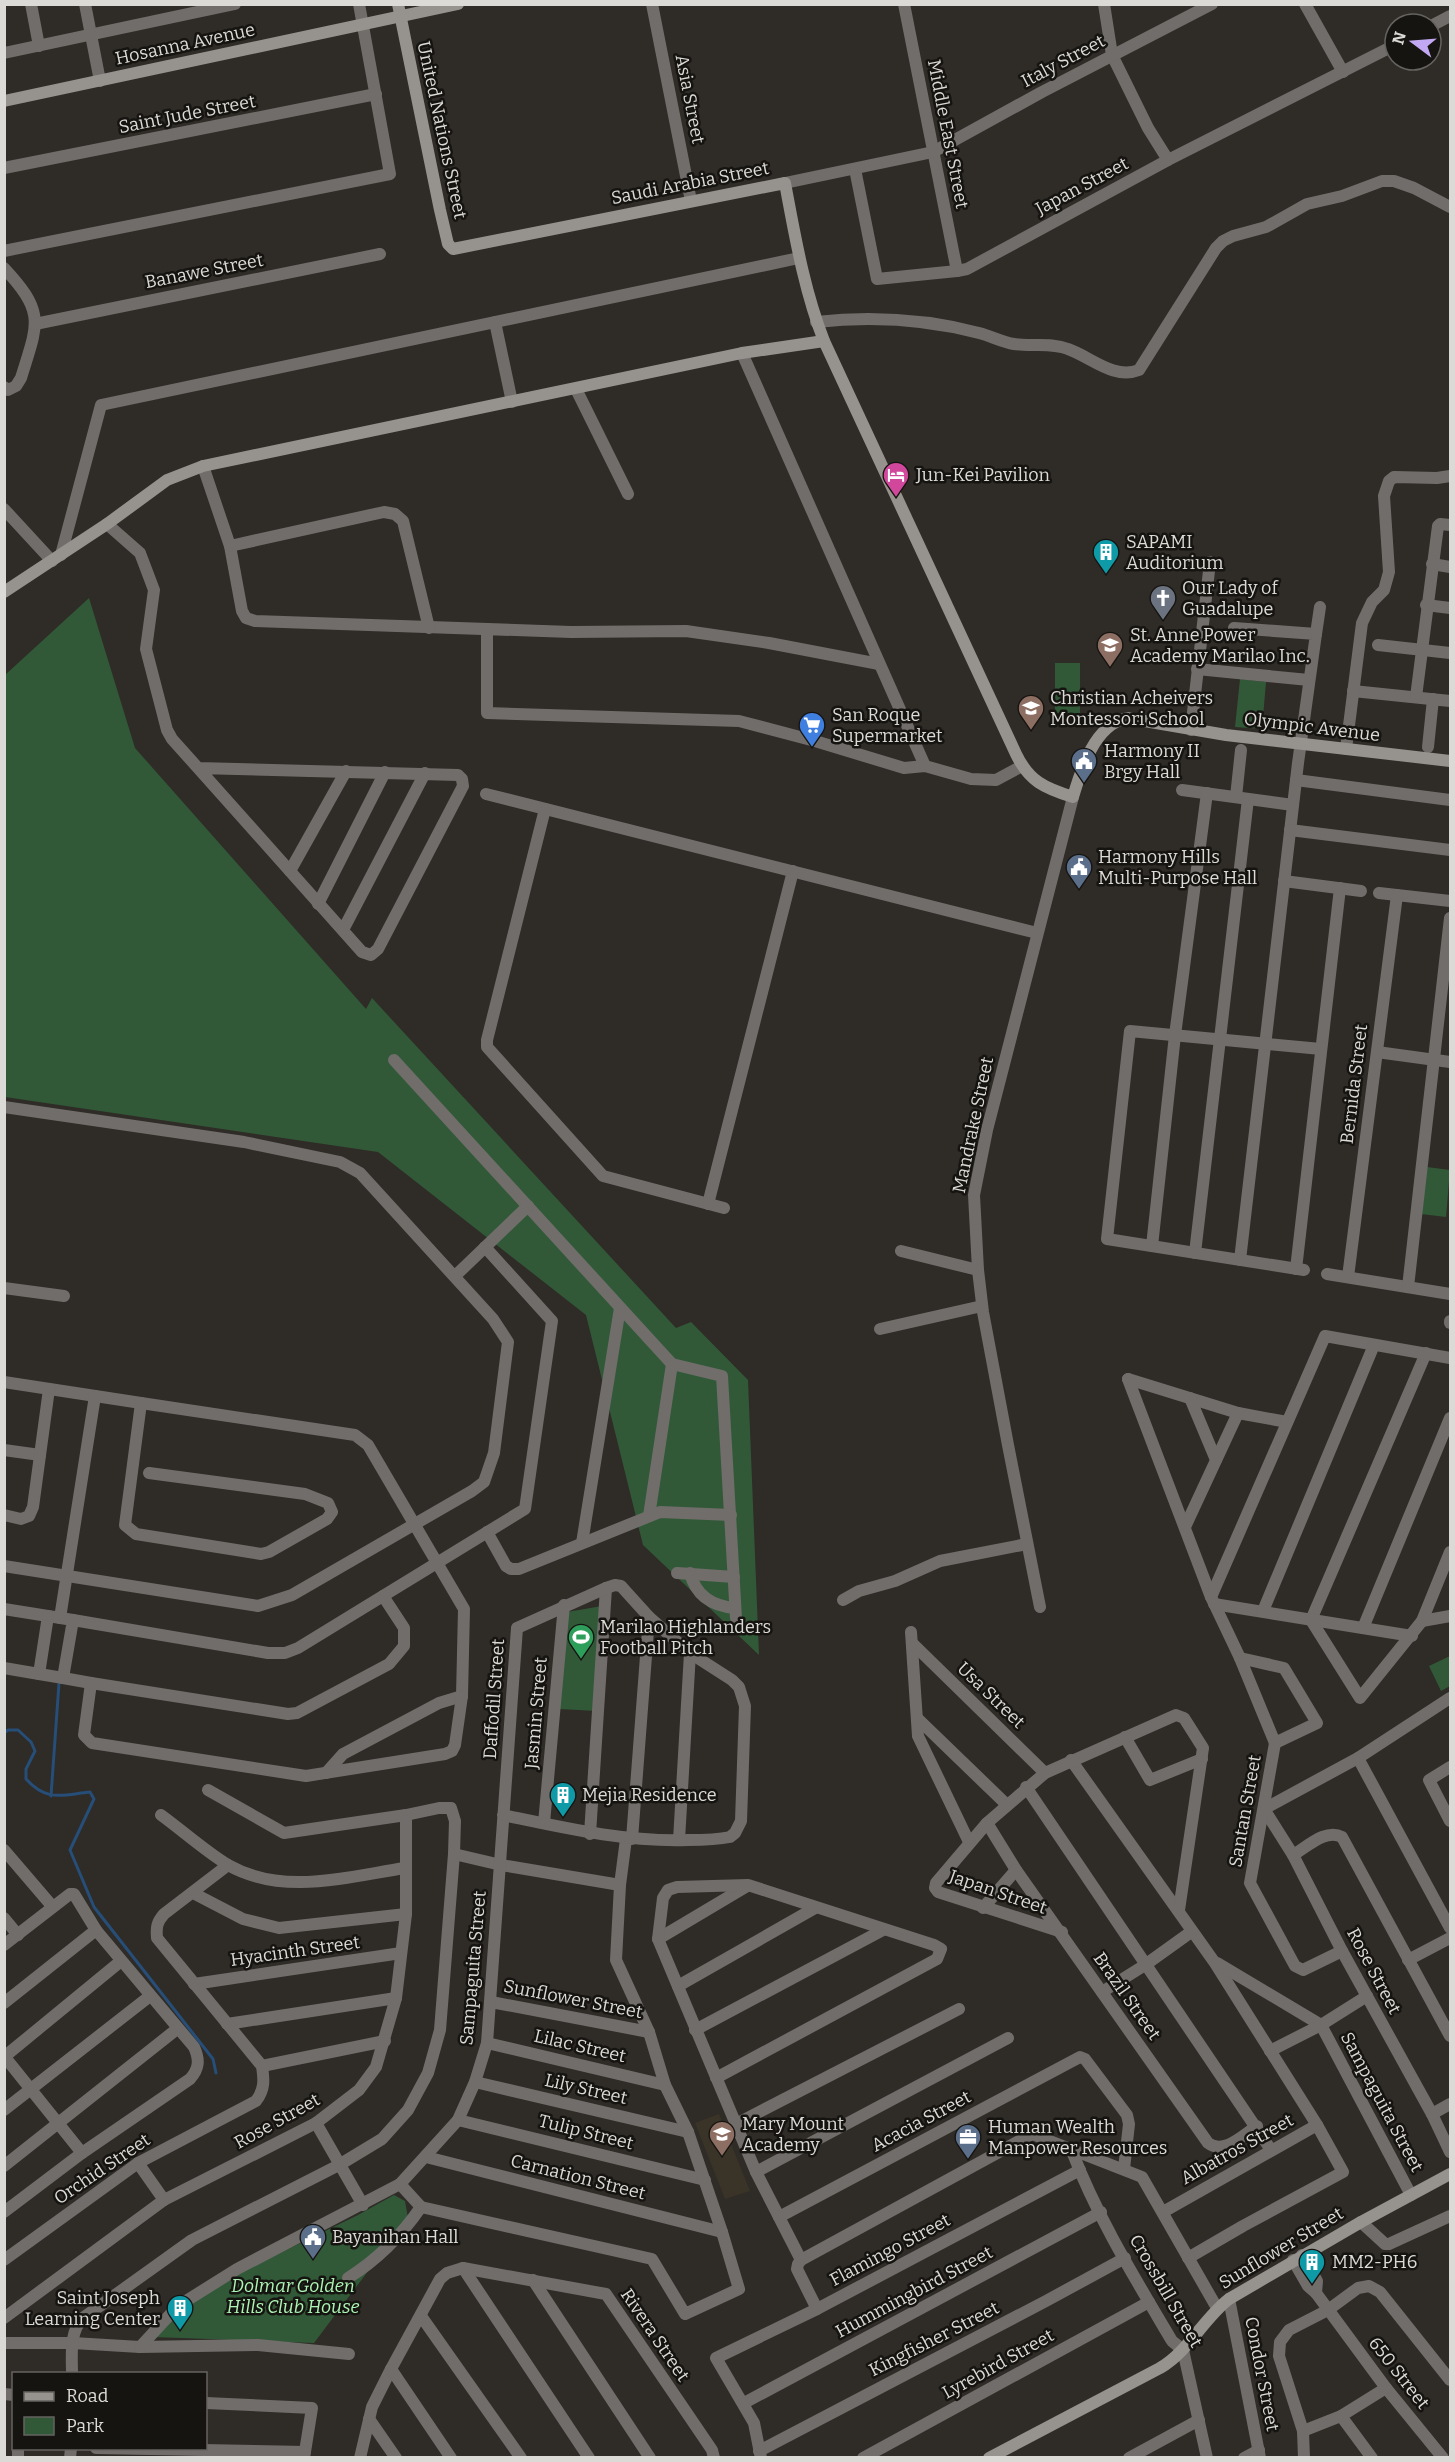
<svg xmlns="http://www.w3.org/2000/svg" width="1455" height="2462" font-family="Bitter,serif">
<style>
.built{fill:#3a3328}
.green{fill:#315937}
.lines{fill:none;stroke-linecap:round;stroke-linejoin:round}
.stream{stroke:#264e78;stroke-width:3}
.street{stroke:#706d6b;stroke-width:12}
.secondary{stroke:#96928e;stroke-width:12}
.labels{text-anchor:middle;stroke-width:5;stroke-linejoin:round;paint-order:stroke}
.street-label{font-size:18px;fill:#dcdad6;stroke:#161411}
.poi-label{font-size:18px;fill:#dcdad6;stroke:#161411;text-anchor:start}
.park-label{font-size:18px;font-style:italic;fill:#acf5b4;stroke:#161411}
</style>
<rect width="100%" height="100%" fill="#2f2b26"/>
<path class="built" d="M719 2114 750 2191 725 2199 695 2123Z"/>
<g class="green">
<path d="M89 598 135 748 366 1009 372 998 676 1328 691 1322 748 1380 759 1655 643 1545 586 1315 378 1152 5 1097V675Z"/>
<rect x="1055" y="663" width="25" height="50"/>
<path d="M1240 679 1266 682 1262 729 1235 727Z"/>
<path d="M1427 1167 1450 1170 1446 1217 1421 1214Z"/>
<path d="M602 1606 597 1711 559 1709 567 1612Z"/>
<path d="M1450 1656V1686L1441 1691 1429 1666Z"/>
<path d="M394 2195 405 2201 408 2218 314 2343 153 2337 174 2310 241 2272 358 2215Z"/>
</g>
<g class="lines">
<g class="stream">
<path d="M4 1733 8 1730H18L31 1742 35 1751 26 1769V1779C47 1802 61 1795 90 1792L94 1799 70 1850 94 1907 213 2059 216 2073"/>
<path d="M51 1796 59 1683"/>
</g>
<g class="street">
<path d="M31 4 39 46"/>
<path d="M85 4 100 81"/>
<path d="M652 4 691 201"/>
<path d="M904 4 957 271"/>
<path d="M1104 4 1112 55 1148 128 1168 160"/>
<path d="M1305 4 1343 72"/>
<path d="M1431 26 1450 16"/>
<path d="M4 53 235 4"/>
<path d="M4 168 376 94"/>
<path d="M855 169 877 279 957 271 967 269 1168 160 1395 45"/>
<path d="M785 183 933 152 1042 92 1212 4"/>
<path d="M4 251 390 174 359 4"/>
<path d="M4 268C46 313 38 323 21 378L16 386 8 390 4 387"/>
<path d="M495 322 512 402"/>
<path d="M816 322C871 316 925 319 979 333 991 336 1002 342 1014 344 1031 347 1051 342 1068 349 1091 357 1114 380 1139 370L1216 248 1223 241 1233 236 1266 227 1307 204 1342 196 1382 181H1394L1414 188 1450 207"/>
<path d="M35 324 380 254"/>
<path d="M742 353 925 766"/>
<path d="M576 389 628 494"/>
<path d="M203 466 230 546 242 611 246 618 255 621 571 632 686 631 769 643 879 664"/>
<path d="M4 509 52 561"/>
<path d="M107 524 140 553 154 590 146 649 167 730 172 739 198 768 458 775 462 779 463 786 378 949 371 955 362 952 198 768"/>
<path d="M230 546 384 512 395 514 403 521 429 628"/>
<path d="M61 555 101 405 799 258"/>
<path d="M1432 564 1450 567"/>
<path d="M1426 605 1450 608"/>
<path d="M1234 628 1316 634 1298 763 1240 1260"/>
<path d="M487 630V713L739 721 815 741 904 768 925 766 971 779 996 780 1022 766"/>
<path d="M1316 634 1320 607"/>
<path d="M1378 645 1450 653"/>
<path d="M1197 669 1309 680"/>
<path d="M1353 691 1450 701"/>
<path d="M1416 697 1438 526 1440 524 1450 525"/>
<path d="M1191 730 1210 562"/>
<path d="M1428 747 1433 699"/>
<path d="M1346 749 1362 623 1372 602 1384 590 1389 572 1384 496 1389 481 1394 477 1437 478 1450 476"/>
<path d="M1296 780 1450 800"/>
<path d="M1182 790 1293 805"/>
<path d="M486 794 1037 933"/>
<path d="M1236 797 1241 750"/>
<path d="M545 809 487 1040V1047L603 1176 724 1208"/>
<path d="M1290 830 1450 850"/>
<path d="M290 871 346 771"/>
<path d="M1284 881 1361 891"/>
<path d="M1379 893 1450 901"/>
<path d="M318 904 385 772"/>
<path d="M343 930 425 773"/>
<path d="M1377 1052 1450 1062"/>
<path d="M394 1060 672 1364 722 1376 736 1618"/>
<path d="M4 1107 244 1142 340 1162 360 1173 493 1319 508 1342 494 1453 484 1482 472 1491 292 1595 258 1606 4 1566"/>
<path d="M708 1204 793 871"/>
<path d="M1152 1246 1175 1035 1207 793"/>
<path d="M901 1251 978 1270"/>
<path d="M1195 1253 1248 799"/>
<path d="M1296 1269 1340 888"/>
<path d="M1304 1270 1107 1239 1130 1031 1321 1049"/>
<path d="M1327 1274 1450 1294"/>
<path d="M455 1276 528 1206"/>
<path d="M1348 1277 1397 895"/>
<path d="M1408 1287 1450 918"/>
<path d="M4 1288 64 1296"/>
<path d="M1450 1323V1321"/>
<path d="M880 1329 982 1306"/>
<path d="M1426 1353 1311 1620 1360 1698 1422 1621 1450 1552"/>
<path d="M1128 1379 1211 1597 1240 1658"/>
<path d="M1128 1379 1238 1413 1287 1422"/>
<path d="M4 1382 141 1403"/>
<path d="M1190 1398 1216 1460"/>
<path d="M4 1450 40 1455"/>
<path d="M149 1473 305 1494 328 1503 332 1512 327 1519 269 1552 261 1554 136 1534 125 1525 141 1403 355 1435 368 1445 464 1609 462 1696 439 1703 343 1754 326 1773"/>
<path d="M4 1515 21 1519 29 1516 33 1507 49 1389"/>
<path d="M649 1516 672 1364"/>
<path d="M1185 1527 1238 1413"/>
<path d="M487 1532 506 1566 511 1569H519L660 1512 731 1515"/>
<path d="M582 1543 620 1308"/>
<path d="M677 1573 734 1577"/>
<path d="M690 1573C696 1596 712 1606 735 1608"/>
<path d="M1211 1597 1325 1336 1450 1358"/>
<path d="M843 1600 859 1591 895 1581 940 1561 1027 1544"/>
<path d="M1214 1604 1412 1636"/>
<path d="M1040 1607 1008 1445 983 1312 978 1270 974 1195 987 1130 1073 797"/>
<path d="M4 1609 73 1620 63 1678 39 1674"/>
<path d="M1263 1611 1374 1345"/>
<path d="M60 1618 95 1396"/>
<path d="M73 1620 268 1653H285L298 1648 525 1509 552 1321 485 1247"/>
<path d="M1422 1621 1450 1616"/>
<path d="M1363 1628 1450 1418"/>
<path d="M911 1632 918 1736 969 1842"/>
<path d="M912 1643 1045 1773"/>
<path d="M1240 1658 1284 1668 1317 1723 1275 1743Z"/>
<path d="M4 1668 39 1674 48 1616"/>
<path d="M63 1678 91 1683 84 1735 92 1743 306 1776 445 1754 452 1751 455 1745 462 1696"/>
<path d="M91 1683 288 1714 297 1713 389 1664 404 1646V1628L383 1596"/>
<path d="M1450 1698 1358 1758 1264 1809 1293 1855 1342 1951 1432 2114 1450 2152"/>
<path d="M917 1718 1006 1804"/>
<path d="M1125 1737 1150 1780 1202 1759"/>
<path d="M1275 1743 1250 1883 1295 1966 1303 1970 1342 1951"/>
<path d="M1358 1758 1450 1928"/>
<path d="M1071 1760 1215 1963 1317 2125"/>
<path d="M1450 1767 1429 1780 1450 1821"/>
<path d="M1026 1787 1271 2150"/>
<path d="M161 1815C183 1831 205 1851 228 1865 283 1896 346 1877 405 1868"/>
<path d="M544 1823 564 1605"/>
<path d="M987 1823 1016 1870 1208 2143C1224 2155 1243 2135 1257 2126"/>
<path d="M590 1834 606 1588"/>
<path d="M632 1839 649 1617"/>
<path d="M679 1840 690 1653"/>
<path d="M4 1850 52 1906"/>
<path d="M454 1854 501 1865 620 1885"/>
<path d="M1293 1855C1307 1847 1326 1828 1342 1837L1450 2036"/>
<path d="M193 1893 243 1919 279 1928 406 1914"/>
<path d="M983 1908 1016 1870"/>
<path d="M4 1918 18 1935"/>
<path d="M1062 1932 938 1892 935 1888 936 1883 987 1823 1045 1773 1176 1715 1184 1718 1203 1748 1179 1910"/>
<path d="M658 1939 747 1886"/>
<path d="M4 1945 70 1894H74L96 1930 194 2047C200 2060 199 2069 190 2079L82 2153 4 2212"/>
<path d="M1408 1960 1450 1938"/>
<path d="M1217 1963 1321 2025 1411 2195"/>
<path d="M194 1984 401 1953"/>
<path d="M678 1986 815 1908"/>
<path d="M1102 1992 1145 1965 1191 1932"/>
<path d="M491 2002 649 2032"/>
<path d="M4 2003 96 1930"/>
<path d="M227 2024 396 1998"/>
<path d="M695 2030 883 1930"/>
<path d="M487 2043 665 2085"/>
<path d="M1270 2051 1321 2025 1367 1996"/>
<path d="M4 2056 82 2153"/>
<path d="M4 2057 121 1961"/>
<path d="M262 2066 385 2041"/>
<path d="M716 2078 937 1959 941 1949 934 1945 748 1885 677 1887 668 1890 663 1898 658 1939 756 2172 801 2260"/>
<path d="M475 2082 688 2132"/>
<path d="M4 2110 150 1996"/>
<path d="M1432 2114 1450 2104"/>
<path d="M458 2120 705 2180"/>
<path d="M316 2123 363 2205"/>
<path d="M736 2124 959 2009"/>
<path d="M1072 2151C1097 2217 1136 2280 1172 2341L1183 2350 1207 2458"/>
<path d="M426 2157 722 2232"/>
<path d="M138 2163 164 2200"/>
<path d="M4 2166 177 2029"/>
<path d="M756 2172 1008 2038"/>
<path d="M421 2207 652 2259 685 2314 739 2289 722 2232 688 2132 665 2085 649 2032 616 1960 620 1885 626 1839"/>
<path d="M1163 2212 1317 2125 1343 2172 1243 2226 1188 2258"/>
<path d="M779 2217 1080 2057 1085 2059 1127 2115 1129 2124 1124 2169"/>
<path d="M1361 2222 1385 2244H1389L1450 2216"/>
<path d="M1302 2255 1317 2281 1316 2293"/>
<path d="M4 2260 138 2163 256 2101C265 2089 264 2080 262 2066L157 1938C156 1927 157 1922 164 1914L228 1865"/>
<path d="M1293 2260 1308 2286 1316 2293 1386 2388 1443 2458"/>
<path d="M463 2268 589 2458"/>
<path d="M348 2278C377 2260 401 2236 421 2207L400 2184"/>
<path d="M533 2280 650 2458"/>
<path d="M1229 2299 1260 2458"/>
<path d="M817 2309 797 2269 798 2264 801 2260 1032 2134 1142 2177 1217 2308"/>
<path d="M421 2316 521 2458"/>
<path d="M4 2318 164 2200 316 2123 359 2090 376 2067 396 1998 406 1914V1815"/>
<path d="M4 2343H73L140 2347 258 2345 349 2354"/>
<path d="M140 2347 178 2306 237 2269 400 2184 458 2120 475 2082 487 2043 517 1628 606 1588 615 1585 621 1586 649 1617 690 1653 732 1680 739 1687 745 1706 741 1821 735 1833 730 1837C716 1840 702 1840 688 1840 624 1842 565 1828 503 1815"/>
<path d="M72 2374C72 2355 69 2332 83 2318L192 2240 339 2165 382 2139 408 2110 428 2073 440 2030 454 1854 455 1821 451 1808H439L406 1815 284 1833 208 1790"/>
<path d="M4 2394 14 2395"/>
<path d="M206 2403 312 2408 304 2458"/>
<path d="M744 2403 1101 2212"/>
<path d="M1341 2416 1372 2458"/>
<path d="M369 2419 396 2458"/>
<path d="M1303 2431 1341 2416 1386 2388"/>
<path d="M96 2448 305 2452"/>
<path d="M759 2451 1046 2301 1125 2258"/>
<path d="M18 2458V2448"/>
<path d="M70 2458 71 2448"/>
<path d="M360 2458 372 2407 391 2369"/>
<path d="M451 2458 391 2369 440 2279 447 2273 463 2268 606 2294 712 2450 714 2458"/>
<path d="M761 2458 754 2423 716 2358 817 2309 1080 2170"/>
<path d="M863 2458 1149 2302"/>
<path d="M1129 2458 1199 2420"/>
<path d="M1244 2458 1259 2450"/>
<path d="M1304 2458 1303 2431 1279 2356 1280 2342 1289 2330 1328 2310 1358 2288 1369 2286 1380 2292 1450 2380"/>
</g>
<g class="secondary">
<path d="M398 4 440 210 448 244 453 249 785 183C795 236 804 290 824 341L1016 754C1029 781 1044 788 1073 797 1081 770 1094 725 1127 718L1226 735 1450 761"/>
<path d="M4 101 458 4"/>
<path d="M4 592 107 524 167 480 203 466 742 353 824 341"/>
<path d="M989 2458 1160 2368C1189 2351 1203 2319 1229 2299L1361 2222 1450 2174"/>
</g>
</g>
<defs>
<g id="hotel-pin" transform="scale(1.35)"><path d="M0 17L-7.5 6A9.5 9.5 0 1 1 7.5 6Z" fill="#d1479c" stroke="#161411"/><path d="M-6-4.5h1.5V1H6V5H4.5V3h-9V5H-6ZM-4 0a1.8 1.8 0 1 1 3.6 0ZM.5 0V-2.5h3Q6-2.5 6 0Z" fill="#fff"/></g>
<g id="building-pin" transform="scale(1.35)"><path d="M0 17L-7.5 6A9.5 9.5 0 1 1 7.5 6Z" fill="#0f9aa8" stroke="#161411"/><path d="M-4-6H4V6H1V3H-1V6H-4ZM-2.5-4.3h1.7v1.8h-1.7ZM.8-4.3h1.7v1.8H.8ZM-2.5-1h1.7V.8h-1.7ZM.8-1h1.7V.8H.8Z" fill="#fff"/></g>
<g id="church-pin" transform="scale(1.35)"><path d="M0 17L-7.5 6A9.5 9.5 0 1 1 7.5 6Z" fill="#6b7280" stroke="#161411"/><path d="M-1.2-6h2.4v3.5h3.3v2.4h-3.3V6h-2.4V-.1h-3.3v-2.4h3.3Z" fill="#fff"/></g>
<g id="school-pin" transform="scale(1.35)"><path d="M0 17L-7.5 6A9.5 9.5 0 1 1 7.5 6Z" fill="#8d6e63" stroke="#161411"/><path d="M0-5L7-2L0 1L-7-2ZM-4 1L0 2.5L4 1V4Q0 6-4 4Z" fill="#fff"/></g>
<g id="supermarket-pin" transform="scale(1.35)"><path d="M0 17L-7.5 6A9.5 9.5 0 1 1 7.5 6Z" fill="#3f7fe0" stroke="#161411"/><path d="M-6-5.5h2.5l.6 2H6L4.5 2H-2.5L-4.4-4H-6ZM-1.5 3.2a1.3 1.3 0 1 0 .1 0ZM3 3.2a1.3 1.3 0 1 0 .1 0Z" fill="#fff"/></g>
<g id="civic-pin" transform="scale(1.35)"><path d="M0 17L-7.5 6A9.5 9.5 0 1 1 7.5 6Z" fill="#5c6f8a" stroke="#161411"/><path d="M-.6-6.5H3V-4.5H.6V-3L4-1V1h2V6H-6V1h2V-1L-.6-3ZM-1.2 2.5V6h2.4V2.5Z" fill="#fff"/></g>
<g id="stadium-pin" transform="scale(1.35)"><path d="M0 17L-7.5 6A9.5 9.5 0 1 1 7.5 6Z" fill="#2e9e5b" stroke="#161411"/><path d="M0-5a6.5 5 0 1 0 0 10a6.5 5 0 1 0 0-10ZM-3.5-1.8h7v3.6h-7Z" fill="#fff"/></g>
<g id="office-pin" transform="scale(1.35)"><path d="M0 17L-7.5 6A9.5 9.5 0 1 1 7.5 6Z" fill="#5c6f8a" stroke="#161411"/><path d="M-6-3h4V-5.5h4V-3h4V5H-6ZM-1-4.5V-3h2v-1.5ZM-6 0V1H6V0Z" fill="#fff"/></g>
</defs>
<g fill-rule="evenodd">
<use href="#hotel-pin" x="896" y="475"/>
<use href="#building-pin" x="1106" y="552"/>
<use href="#church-pin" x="1163" y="598"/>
<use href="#school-pin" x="1110" y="645"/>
<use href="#school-pin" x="1031" y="708"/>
<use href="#supermarket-pin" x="812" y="725"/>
<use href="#civic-pin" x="1084" y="761"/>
<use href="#civic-pin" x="1079" y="867"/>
<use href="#stadium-pin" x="581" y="1637"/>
<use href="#building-pin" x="563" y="1795"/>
<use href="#school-pin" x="722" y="2134"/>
<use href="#office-pin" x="968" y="2137"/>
<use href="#civic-pin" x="313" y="2237"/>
<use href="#building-pin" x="1312" y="2262"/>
<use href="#building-pin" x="180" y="2308"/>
</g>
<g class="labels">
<g class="street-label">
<text transform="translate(185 44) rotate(-12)" y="6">Hosanna Avenue</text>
<text transform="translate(1063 61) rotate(-28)" y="6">Italy Street</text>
<text transform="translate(690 99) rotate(79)" y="6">Asia Street</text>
<text transform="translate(187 114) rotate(-11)" y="6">Saint Jude Street</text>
<text transform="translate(442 130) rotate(78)" y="6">United Nations Street</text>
<text transform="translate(948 134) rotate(79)" y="6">Middle East Street</text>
<text transform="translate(690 183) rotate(-11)" y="6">Saudi Arabia Street</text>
<text transform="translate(1082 186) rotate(-28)" y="6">Japan Street</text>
<text transform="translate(204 271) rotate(-11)" y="6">Banawe Street</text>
<text transform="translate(1312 727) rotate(7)" y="6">Olympic Avenue</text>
<text transform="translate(1354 1084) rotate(-83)" y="6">Bernida Street</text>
<text transform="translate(973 1125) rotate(-78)" y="6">Mandrake Street</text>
<text transform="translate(991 1695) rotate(44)" y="6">Usa Street</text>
<text transform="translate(494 1699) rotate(-86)" y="6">Daffodil Street</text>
<text transform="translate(536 1713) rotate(-85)" y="6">Jasmin Street</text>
<text transform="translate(1245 1811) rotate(-80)" y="6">Santan Street</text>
<text transform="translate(998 1892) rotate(19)" y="6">Japan Street</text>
<text transform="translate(295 1951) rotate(-8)" y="6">Hyacinth Street</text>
<text transform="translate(473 1968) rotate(-85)" y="6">Sampaguita Street</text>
<text transform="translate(1374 1971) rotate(62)" y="6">Rose Street</text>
<text transform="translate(1127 1996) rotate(55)" y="6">Brazil Street</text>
<text transform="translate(573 1999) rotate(11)" y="6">Sunflower Street</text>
<text transform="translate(580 2046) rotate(13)" y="6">Lilac Street</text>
<text transform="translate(586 2089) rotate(13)" y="6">Lily Street</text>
<text transform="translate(1382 2102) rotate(62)" y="6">Sampaguita Street</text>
<text transform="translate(277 2121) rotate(-29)" y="6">Rose Street</text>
<text transform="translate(921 2121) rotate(-28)" y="6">Acacia Street</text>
<text transform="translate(586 2132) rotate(14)" y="6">Tulip Street</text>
<text transform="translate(1237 2149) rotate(-29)" y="6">Albatros Street</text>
<text transform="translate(102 2169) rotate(-34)" y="6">Orchid Street</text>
<text transform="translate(578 2177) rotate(14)" y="6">Carnation Street</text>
<text transform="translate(1281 2248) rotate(-31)" y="6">Sunflower Street</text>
<text transform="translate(890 2250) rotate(-28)" y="6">Flamingo Street</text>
<text transform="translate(1166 2291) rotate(60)" y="6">Crossbill Street</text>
<text transform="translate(914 2292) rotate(-28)" y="6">Hummingbird Street</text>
<text transform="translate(655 2335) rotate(56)" y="6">Rivera Street</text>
<text transform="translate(934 2339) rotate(-27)" y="6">Kingfisher Street</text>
<text transform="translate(998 2364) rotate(-29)" y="6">Lyrebird Street</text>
<text transform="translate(1399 2373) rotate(52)" y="6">650 Street</text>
<text transform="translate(1262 2374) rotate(79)" y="6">Condor Street</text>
</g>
<g class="poi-label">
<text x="916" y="481">Jun-Kei Pavilion</text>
<text x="1126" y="548">SAPAMI<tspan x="1126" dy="21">Auditorium</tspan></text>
<text x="1182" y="594">Our Lady of<tspan x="1182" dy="21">Guadalupe</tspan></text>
<text x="1130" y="641">St. Anne Power<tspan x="1130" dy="21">Academy Marilao Inc.</tspan></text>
<text x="1050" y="704">Christian Acheivers<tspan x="1050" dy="21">Montessori School</tspan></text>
<text x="832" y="721">San Roque<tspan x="832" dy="21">Supermarket</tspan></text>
<text x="1104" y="757">Harmony II<tspan x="1104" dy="21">Brgy Hall</tspan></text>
<text x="1098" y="863">Harmony Hills<tspan x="1098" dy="21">Multi-Purpose Hall</tspan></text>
<text x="600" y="1633">Marilao Highlanders<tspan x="600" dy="21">Football Pitch</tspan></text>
<text x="582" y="1801">Mejia Residence</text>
<text x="742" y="2130">Mary Mount<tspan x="742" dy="21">Academy</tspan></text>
<text x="988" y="2133">Human Wealth<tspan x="988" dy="21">Manpower Resources</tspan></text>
<text x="332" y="2243">Bayanihan Hall</text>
<text x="1332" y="2268">MM2-PH6</text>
<text x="160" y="2304" text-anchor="end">Saint Joseph<tspan x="160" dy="21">Learning Center</tspan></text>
</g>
<g class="park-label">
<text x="293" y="2292">Dolmar Golden<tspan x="293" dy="21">Hills Club House</tspan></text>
</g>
</g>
<rect width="1455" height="2462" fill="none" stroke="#dcdad6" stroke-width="12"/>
<rect x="12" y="2372" width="195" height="78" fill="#161411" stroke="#656360" stroke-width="1.5"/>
<rect x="24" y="2392" width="30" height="9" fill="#96928e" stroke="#656360" stroke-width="1.5"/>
<text x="66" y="2402" font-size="18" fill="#dcdad6">Road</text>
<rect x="24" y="2417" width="30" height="18" fill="#315937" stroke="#656360" stroke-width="1.5"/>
<text x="66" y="2432" font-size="18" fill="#dcdad6">Park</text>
<g transform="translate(1413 42) rotate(286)"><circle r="28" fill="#161411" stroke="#656360" stroke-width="1.5"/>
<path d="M0-4.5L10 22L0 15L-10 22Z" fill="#c2a8f2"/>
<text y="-9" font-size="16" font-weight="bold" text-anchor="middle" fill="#dcdad6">N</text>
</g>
</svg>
